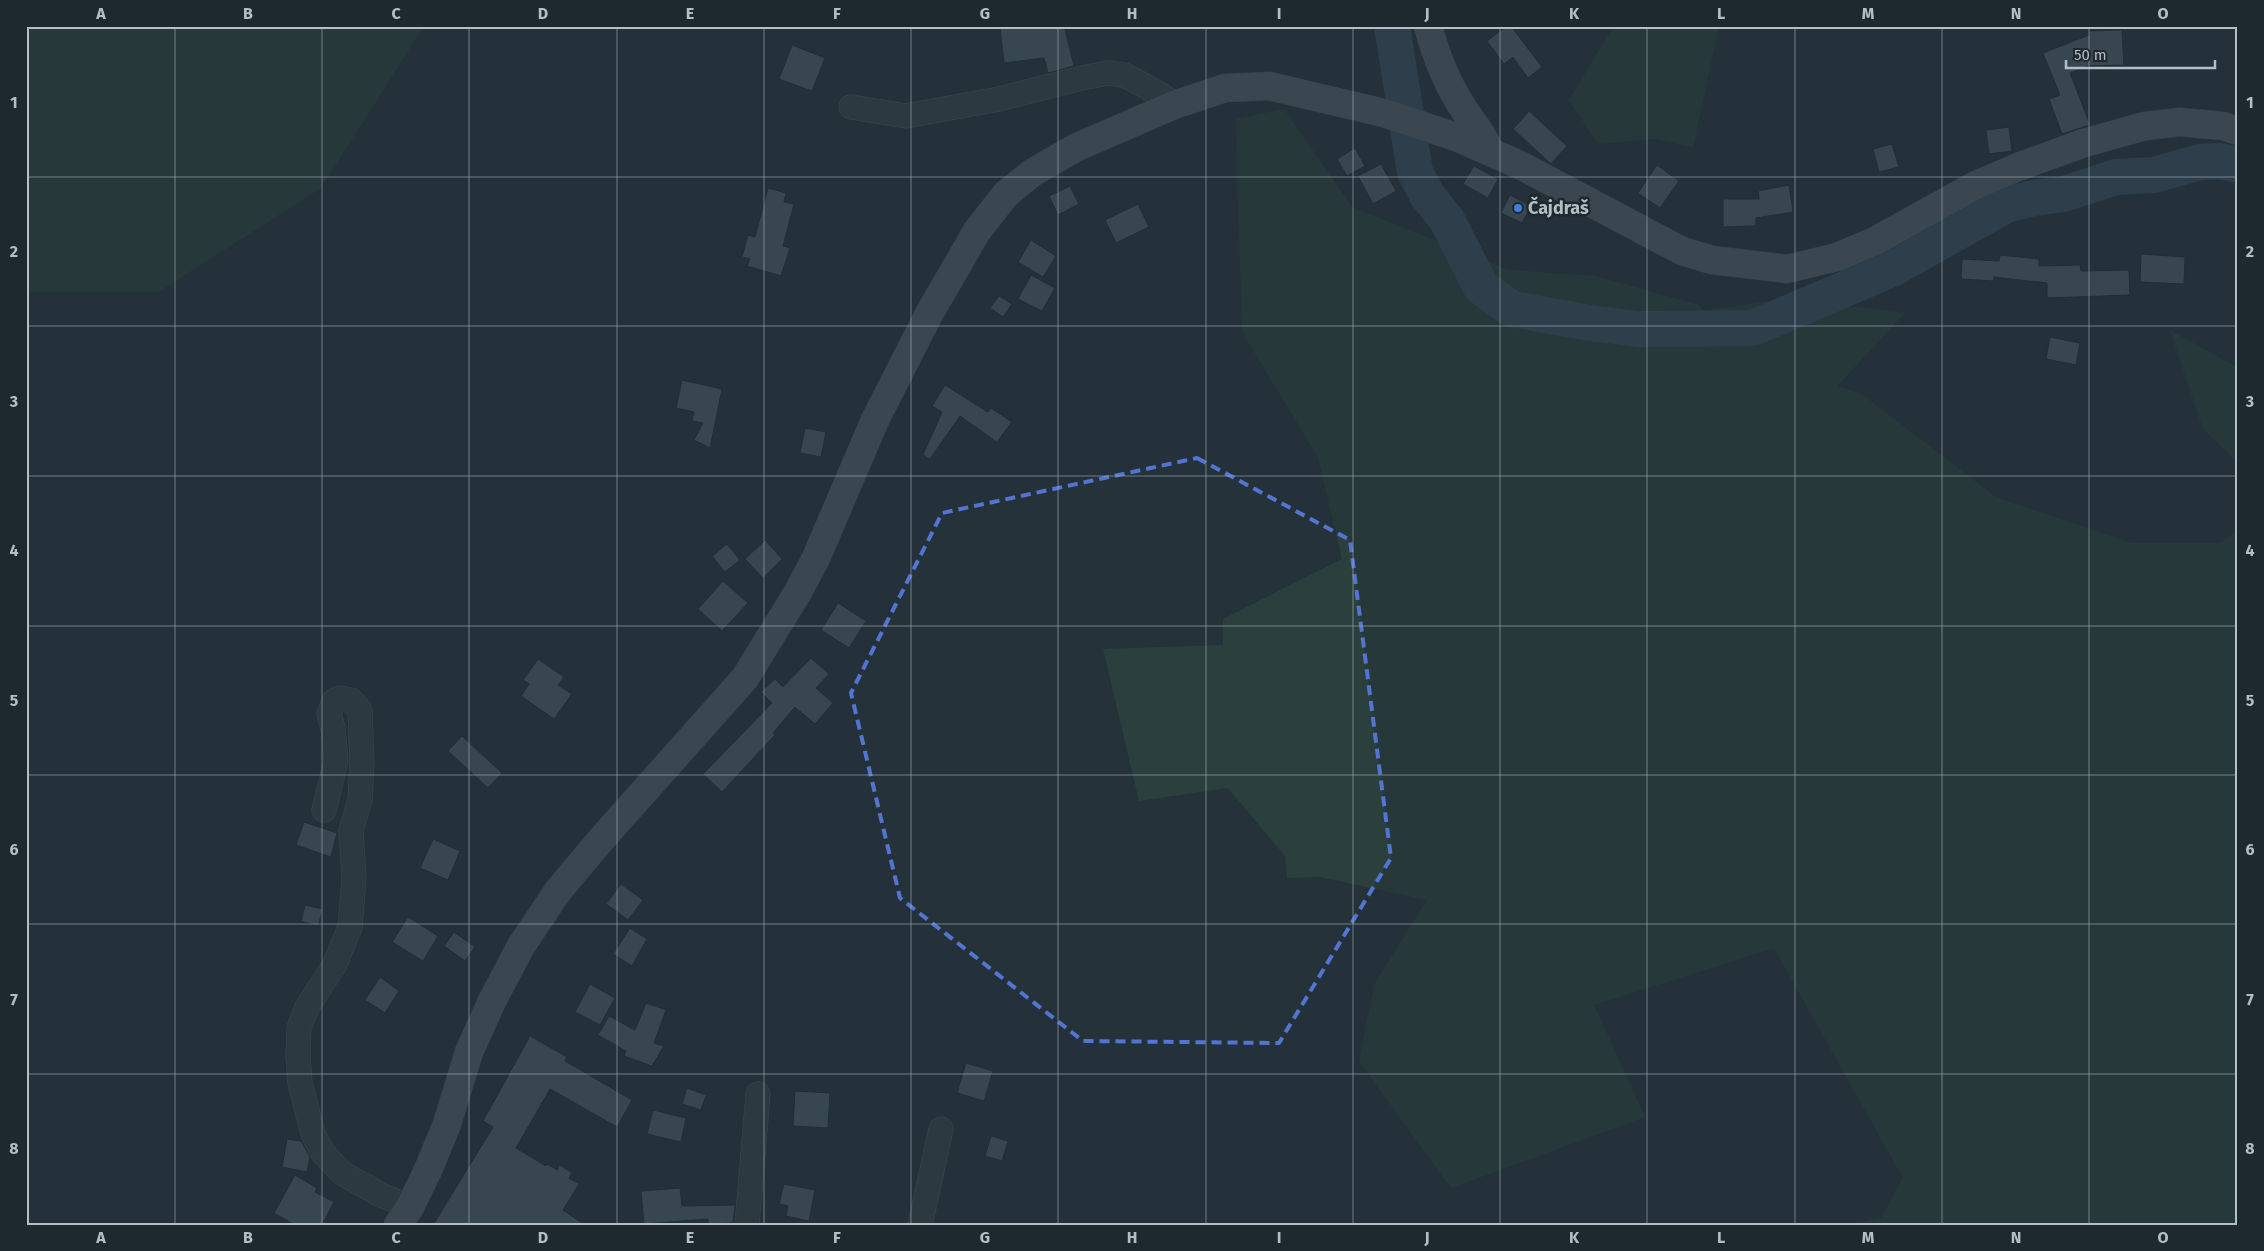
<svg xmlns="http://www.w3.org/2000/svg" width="2264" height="1251" font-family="'Fira Sans',sans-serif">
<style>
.green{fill:#2b403d}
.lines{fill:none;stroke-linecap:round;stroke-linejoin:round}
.river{stroke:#3a5160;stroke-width:36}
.building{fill:#515f68;stroke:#202a31}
.minor-casing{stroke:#576168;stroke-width:25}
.major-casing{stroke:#454f56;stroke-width:29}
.minor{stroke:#39434a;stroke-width:24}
.major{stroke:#57636a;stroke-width:28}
.marked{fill:none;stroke:#5275d2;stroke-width:4;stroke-dasharray:10 6;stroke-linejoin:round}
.grid{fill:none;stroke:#b4bec6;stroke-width:1;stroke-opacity:0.55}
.shop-dot{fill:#3f7fe0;stroke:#1e282f;stroke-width:2}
.labels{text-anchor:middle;stroke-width:5;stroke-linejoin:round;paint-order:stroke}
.poi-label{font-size:18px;font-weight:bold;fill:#b4bec6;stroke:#1e282f;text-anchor:start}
.neatline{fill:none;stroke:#b4bec6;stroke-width:2}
.grid-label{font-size:16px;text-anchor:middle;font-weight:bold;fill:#b4bec6}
</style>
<rect width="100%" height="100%" fill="#25323a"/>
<g class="green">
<path d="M26 26H424L321 188 158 292H26Z"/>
<path d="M1614 26H1719L1693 147 1654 139 1598 144 1569 100Z"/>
<path d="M1284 109 1352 207 1508 270 1595 276 1699 305 1703 311 1788 298 1905 313 1837 386 1863 395 1997 498 2131 543H2220L2238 530V1225H1850L1881 1218 1903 1178 1774 948 1594 1005 1645 1117 1451 1188 1359 1061 1375 983 1427 900 1320 877 1287 878 1285 856 1228 788 1139 801 1103 649 1223 645V619L1342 559 1318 457 1242 332 1236 119Z"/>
<path d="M2170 330 2238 368V462L2203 429Z"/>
</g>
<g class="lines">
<path class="river" d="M1392 26 1415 172 1427 195 1447 220 1481 287 1512 309 1590 323 1639 329 1753 328 1892 269 2006 205 2034 198 2064 194 2116 177 2154 175 2200 162 2220 161 2238 165"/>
</g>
<g class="building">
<path d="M1017 26H1064L1074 66 1048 73 1044 58 1004 63 1000 28Z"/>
<path d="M1507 26H1511L1542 67 1528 78 1513 57 1504 64 1487 41Z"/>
<path d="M2122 30 2124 65 2088 66 2070 73 2090 125 2062 134 2049 99 2060 95 2043 53 2089 35V31Z"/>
<path d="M792 45 825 58 812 91 779 79Z"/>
<path d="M1529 111 1567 146 1551 164 1513 129Z"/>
<path d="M2009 127 2012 151 1989 154 1986 130Z"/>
<path d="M1892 144 1899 167 1879 172 1873 149Z"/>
<path d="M1355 148 1365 166 1347 176 1337 159Z"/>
<path d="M1381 164 1396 191 1373 204 1358 176Z"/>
<path d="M1657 165 1679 181 1660 208 1638 193Z"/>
<path d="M1474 166 1498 179 1488 198 1463 184Z"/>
<path d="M1789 185 1793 212 1756 218V226L1723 227V199H1759L1758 191Z"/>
<path d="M1070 186 1079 204 1058 215 1049 196Z"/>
<path d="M768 188 786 193 784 202 794 204 783 246 790 248 781 276 747 266 750 259 742 257 748 235 755 237Z"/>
<path d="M1510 195 1531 206 1522 223 1501 213Z"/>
<path d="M1138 204 1149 227 1116 243 1105 220Z"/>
<path d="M1031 240 1056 256 1043 277 1018 262Z"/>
<path d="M2141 254 2185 257 2184 284 2140 282Z"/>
<path d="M2000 255 2039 259V266L2080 265 2081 271 2129 270 2130 295 2047 298V283L1994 277V281L1961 279 1962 259 1999 261Z"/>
<path d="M1031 275 1055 288 1042 311 1018 299Z"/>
<path d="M999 296 1012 304 1003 317 990 308Z"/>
<path d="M2050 337 2080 343 2076 365 2046 359Z"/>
<path d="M682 380 722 389 710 448 694 440 703 423 692 421 694 412 676 408Z"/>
<path d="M945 385 988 412 991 408 1012 422 997 442 960 416 930 459 923 455 942 412 932 406Z"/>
<path d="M805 428 826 432 821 457 800 453Z"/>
<path d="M765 540 782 559 763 578 745 559Z"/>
<path d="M727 544 740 560 725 572 712 556Z"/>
<path d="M723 581 748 603 722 631 698 609Z"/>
<path d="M838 603 866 621 849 648 821 630Z"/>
<path d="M811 658 829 674 816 688 833 703 815 724 795 707 773 733 775 735 722 792 703 774 772 703 761 692 775 679 783 687Z"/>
<path d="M538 659 564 677 558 685 572 694 554 719 521 696 529 684 523 680Z"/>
<path d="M462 736 502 773 488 788 448 751Z"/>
<path d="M304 822 337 833 331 857 296 845Z"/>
<path d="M433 839 460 851 448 880 420 868Z"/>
<path d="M621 884 643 900 628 920 606 904Z"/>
<path d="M305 905 323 909 318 926 301 921Z"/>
<path d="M408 917 438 936 423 961 392 942Z"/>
<path d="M630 928 647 939 632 966 613 954Z"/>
<path d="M454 932 475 947 465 961 444 946Z"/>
<path d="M380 977 399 991 385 1013 365 1000Z"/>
<path d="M590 984 615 998 600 1025 575 1012Z"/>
<path d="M646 1003 666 1010 654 1043 664 1046 652 1066 624 1056 626 1051 598 1035 609 1016 635 1030Z"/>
<path d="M530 1036 567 1057 565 1061 632 1100 617 1127 550 1089 516 1148 546 1166 547 1164 557 1170 560 1165 572 1173 569 1178 579 1184 563 1210 585 1225H433L493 1127 483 1121Z"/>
<path d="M966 1063 993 1071 984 1101 957 1093Z"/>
<path d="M687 1088 706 1095 701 1110 682 1104Z"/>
<path d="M795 1091 830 1093 828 1128 793 1126Z"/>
<path d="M653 1110 686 1118 681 1142 647 1134Z"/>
<path d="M991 1136 1008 1141 1002 1161 985 1156Z"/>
<path d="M287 1139 301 1141 310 1157 307 1172 282 1167Z"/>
<path d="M295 1175 317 1188 315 1192 334 1202 322 1225H295L274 1213Z"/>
<path d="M784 1184 815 1190 809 1221 786 1216 788 1206 779 1204Z"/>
<path d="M680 1188 682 1206 735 1205 733 1223 708 1224V1219L644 1224 641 1191Z"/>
</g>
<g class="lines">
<g class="minor-casing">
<g id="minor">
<path d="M851 107 906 116 999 99 1082 78 1108 73 1124 75 1134 80 1161 95 1174 105"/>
<path d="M324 810 336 761 333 728 329 714 334 701 339 698 351 700 360 710 362 763 360 800 351 830 354 878 350 927 335 964 307 1007 299 1028 298 1056 300 1083 313 1134 323 1153 342 1173 381 1195 410 1207"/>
<path d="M747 1225 758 1094"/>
<path d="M920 1225 941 1129"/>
</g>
</g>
<g class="major-casing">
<g id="major">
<path d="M1428 26C1436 56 1448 86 1465 111 1474 125 1484 135 1489 151"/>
<path d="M398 1225 410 1207 428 1170 447 1124 469 1052 492 1001 521 946 558 891 599 842 745 678 798 592 816 558 875 420 929 314 977 231 1006 194 1032 173 1075 148 1174 105 1225 88 1269 86 1384 113 1456 137 1520 165 1682 251 1712 260 1787 269 1837 257 1875 241 1976 185 2018 167 2084 143 2145 126 2180 122 2223 126 2238 131"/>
</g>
</g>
<use href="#minor" class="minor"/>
<use href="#major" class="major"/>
</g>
<path d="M0 0H2264V1251H0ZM1197 458 1350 540 1391 858 1279 1043 1083 1041 900 898 851 693 942 513Z" fill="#25323a" fill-opacity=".55" fill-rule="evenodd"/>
<path class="marked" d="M1197 458 1350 540 1391 858 1279 1043 1083 1041 900 898 851 693 942 513Z"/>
<path class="grid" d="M175 26V1225M322 26V1225M469 26V1225M617 26V1225M764 26V1225M911 26V1225M1058 26V1225M1206 26V1225M1353 26V1225M1500 26V1225M1647 26V1225M1795 26V1225M1942 26V1225M2089 26V1225M26 177H2238M26 326H2238M26 476H2238M26 626H2238M26 775H2238M26 924H2238M26 1074H2238"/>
<circle class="shop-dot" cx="1518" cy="208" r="5"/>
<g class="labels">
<g class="poi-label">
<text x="1528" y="214">Čajdraš</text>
</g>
</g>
<rect width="2264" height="1251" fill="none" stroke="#1e282f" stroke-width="55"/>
<path d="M2066 60v8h149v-8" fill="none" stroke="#b4bec6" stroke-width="2.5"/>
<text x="2074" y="60" font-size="15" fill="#b4bec6" stroke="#1e282f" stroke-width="4" paint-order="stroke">50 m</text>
<rect x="28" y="28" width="2208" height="1196" class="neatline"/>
<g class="grid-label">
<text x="101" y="19">A</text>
<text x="248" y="19">B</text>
<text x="396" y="19">C</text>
<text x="543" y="19">D</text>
<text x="690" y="19">E</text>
<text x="837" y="19">F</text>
<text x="985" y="19">G</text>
<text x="1132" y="19">H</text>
<text x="1279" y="19">I</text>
<text x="1427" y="19">J</text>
<text x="1574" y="19">K</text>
<text x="1721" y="19">L</text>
<text x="1868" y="19">M</text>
<text x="2016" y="19">N</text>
<text x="2163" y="19">O</text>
<text x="14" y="108">1</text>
<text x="2250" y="108">1</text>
<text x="14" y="257">2</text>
<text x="2250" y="257">2</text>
<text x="14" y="407">3</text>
<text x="2250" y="407">3</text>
<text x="14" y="556">4</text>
<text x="2250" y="556">4</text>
<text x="14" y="706">5</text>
<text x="2250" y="706">5</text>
<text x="14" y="855">6</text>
<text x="2250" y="855">6</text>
<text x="14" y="1005">7</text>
<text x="2250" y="1005">7</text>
<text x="14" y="1154">8</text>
<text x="2250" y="1154">8</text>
<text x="101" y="1243">A</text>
<text x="248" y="1243">B</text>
<text x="396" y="1243">C</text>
<text x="543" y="1243">D</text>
<text x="690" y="1243">E</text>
<text x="837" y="1243">F</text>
<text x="985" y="1243">G</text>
<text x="1132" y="1243">H</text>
<text x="1279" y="1243">I</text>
<text x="1427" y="1243">J</text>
<text x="1574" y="1243">K</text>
<text x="1721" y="1243">L</text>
<text x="1868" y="1243">M</text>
<text x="2016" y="1243">N</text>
<text x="2163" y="1243">O</text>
</g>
</svg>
